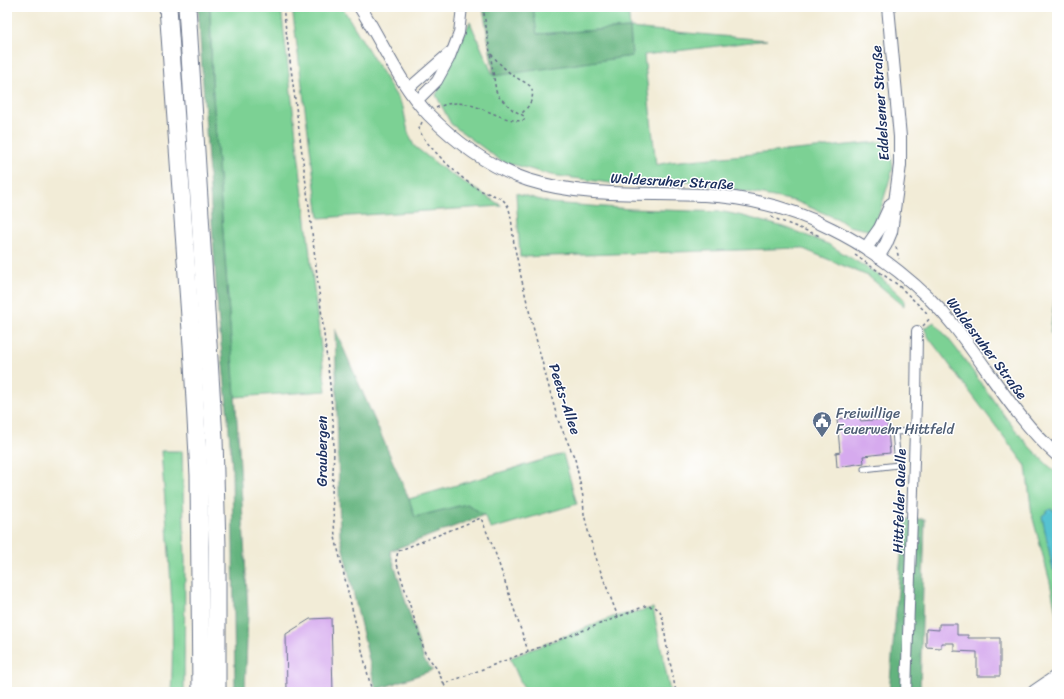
<svg xmlns="http://www.w3.org/2000/svg" width="1064" height="699" font-family="Sriracha,sans-serif">
<style>
.green{fill:#7bd194;stroke:#4b8079}
.forest{fill:#64b37e;stroke:#40716e}
.water{fill:#57c2d1;stroke:#397898}
.building{fill:#d6aaee}
.lines{fill:none;stroke-linecap:round;stroke-linejoin:round}
.service-casing{stroke:#667188;stroke-width:7}
.minor-casing{stroke:#667188;stroke-width:12}
.tertiary-casing{stroke:#667188;stroke-width:14}
.secondary-casing{stroke:#667188;stroke-width:16}
.motorway-casing{stroke:#667188;stroke-width:19}
.path{stroke:#667188;stroke-width:1.5;stroke-dasharray:3 3;stroke-linecap:butt}
.service{stroke:#fff;stroke-width:5}
.minor{stroke:#fff;stroke-width:10}
.tertiary{stroke:#fff;stroke-width:12}
.secondary{stroke:#fff;stroke-width:14}
.motorway{stroke:#fff;stroke-width:17}
.labels{text-anchor:middle;stroke-width:3;stroke-linejoin:round;paint-order:stroke}
.street-label{font-size:14px;fill:#1b2f5e;stroke:#fff}
.service-label{font-size:14px;fill:#4e5e75;stroke:#fff;text-anchor:start}
</style>
<rect width="100%" height="100%" fill="#fff"/>
<filter id="ink" filterUnits="userSpaceOnUse"><feTurbulence type="fractalNoise" baseFrequency=".025" numOctaves="2"/><feDisplacementMap in="SourceGraphic" scale="8" xChannelSelector="R" yChannelSelector="G"/><feConvolveMatrix kernelMatrix="1 2 1 2 8 2 1 2 1" color-interpolation-filters="sRGB"/></filter>
<filter id="wash" filterUnits="userSpaceOnUse"><feTurbulence type="fractalNoise" baseFrequency=".012" numOctaves="4" result="noise"/><feDisplacementMap in="SourceGraphic" scale="16" xChannelSelector="R" yChannelSelector="G"/><feGaussianBlur stdDeviation="0.9" result="paint"/><feColorMatrix in="noise" values="0 0 0 0 0 0 0 0 0 0 0 0 0 0 0 0 0 1.4 0 .05"/><feComposite in="paint" operator="in"/></filter>
<g filter="url(#wash)">
<rect width="100%" height="100%" fill="#f2ecd7"/>
<g class="green">
<path d="M210 7H281L326 391 235 397 212 82Z"/>
<path d="M292 7H342L403 107 408 132 414 146 446 171 502 206 319 218Z"/>
<path d="M533 7H628L630 28 767 40 644 55 656 165 670 162 889 141 893 168 881 208 872 231 848 226 838 219 795 201 688 181 618 184 551 175 501 161 451 124 436 95 470 22 493 75 632 56 630 28 536 34Z"/>
<path d="M516 193 551 203 631 209 724 212 743 216 787 228 828 244 877 274 904 299V306L868 276 801 248 520 257Z"/>
<path d="M1057 278V334L1050 333Z"/>
<path d="M934 322C978 370 1006 431 1057 473V618L1050 582 1032 515 1026 466 929 338 924 328Z"/>
<path d="M161 451H182L185 562 184 692H171C176 612 167 531 161 451Z"/>
<path d="M563 454 577 504 491 529 484 515 467 504 415 517 409 499Z"/>
<path d="M653 608 670 692H525L510 658 613 617Z"/>
</g>
<g class="forest">
<path d="M198 7H210L212 82 239 448 248 612 245 692H235L232 467 226 395 218 314Z"/>
<path d="M483 7H533L537 34 630 28 632 56 494 76Z"/>
<path d="M335 329 409 499 415 517 467 504 484 515 390 551 424 660 433 670 376 690 340 536Z"/>
<path d="M904 519H925L920 692H889Z"/>
</g>
<path class="water" d="M1050 509 1057 512V570H1053L1042 516Z"/>
<g id="blocks">
<g class="building">
<path d="M860 417V421L887 419 890 453 863 456 864 463 837 467 836 453 840 452 837 419Z"/>
<path d="M331 618 333 692H287L286 634 310 619Z"/>
<path d="M939 624H957V635H968V638H1000V676H977V652L954 651V643H941V648L926 647V629L939 630Z"/>
</g>
</g>
</g>
<g filter="url(#ink)">
<use href="#blocks" fill-opacity="0" stroke="#667188" stroke-width="1"/>
<g class="lines">
<g class="service-casing">
<path id="service" d="M864 469 898 465 895 432 915 431"/>
</g>
<g class="minor-casing">
<g id="minor">
<path d="M409 88 450 52"/>
<path d="M417 101 437 81 449 59 459 33 462 7"/>
<path d="M906 692 916 403 917 331"/>
</g>
</g>
<g class="tertiary-casing">
<g id="tertiary">
<path d="M360 7C382 42 400 85 429 115 457 143 491 168 528 180 585 198 646 192 704 195 748 197 793 209 832 229 877 251 924 288 955 327 989 370 1016 419 1057 455"/>
<path d="M866 248 880 228 891 204"/>
<path d="M878 257 886 244 891 232 900 165V137L888 7"/>
</g>
</g>
<g class="secondary-casing">
<path id="secondary" d="M1035 692 1057 677"/>
</g>
<g class="motorway-casing">
<g id="motorway">
<path d="M168 7 192 345 199 475 201 692"/>
<path d="M187 7 214 439 217 546V692"/>
</g>
</g>
<g class="path">
<path d="M283 7 309 207 330 385 333 421 334 450 332 494 335 537 372 692"/>
<path d="M491 54C499 63 506 71 517 78 520 80 527 83 530 86 537 96 528 108 521 114"/>
<path d="M436 108C464 95 482 111 508 119 514 120 519 122 524 120V116L513 110 499 97 496 91 483 7"/>
<path d="M422 122 419 129C422 142 464 182 478 189 486 194 499 195 505 202 513 210 512 238 515 249 526 302 540 354 554 406L558 420 575 459 583 497 584 514 589 535 599 567 618 617 645 606 655 607 660 611 663 619 666 642 676 692"/>
<path d="M771 217 820 236"/>
<path d="M896 247 899 259"/>
<path d="M855 255 898 285 929 315"/>
<path d="M923 326 931 317"/>
<path d="M444 684 437 669 425 653 396 561 398 551 481 518 495 552 528 651"/>
<path d="M447 692 444 684 618 617"/>
</g>
<use href="#service" class="service"/>
<use href="#minor" class="minor"/>
<use href="#tertiary" class="tertiary"/>
<use href="#secondary" class="secondary"/>
<use href="#motorway" class="motorway"/>
</g>
</g>
<defs>
<g id="civic-pin" transform="scale(1)"><path d="M0 17L-7.5 6A9.5 9.5 0 1 1 7.5 6Z" fill="#5c6f8a" stroke="#fff"/><path d="M-.6-6.5H3V-4.5H.6V-3L4-1V1h2V6H-6V1h2V-1L-.6-3ZM-1.2 2.5V6h2.4V2.5Z" fill="#fff"/></g>
</defs>
<g fill-rule="evenodd">
<use href="#civic-pin" x="822" y="421"/>
</g>
<g class="labels">
<g class="street-label">
<text transform="translate(880 103) rotate(-94)" y="5">Eddelsener Straße</text>
<text transform="translate(672 181) rotate(3)" y="5">Waldesruher Straße</text>
<text transform="translate(987 348) rotate(53)" y="5">Waldesruher Straße</text>
<text transform="translate(565 399) rotate(72)" y="5">Peets-Allee</text>
<text transform="translate(322 451) rotate(-90)" y="5">Graubergen</text>
<text transform="translate(899 501) rotate(-88)" y="5">Hittfelder Quelle</text>
</g>
<g class="service-label">
<text x="836" y="418">Freiwillige<tspan x="836" dy="16">Feuerwehr Hittfeld</tspan></text>
</g>
</g>
<rect width="1064" height="699" fill="none" stroke="#fff" stroke-width="24"/>
</svg>
